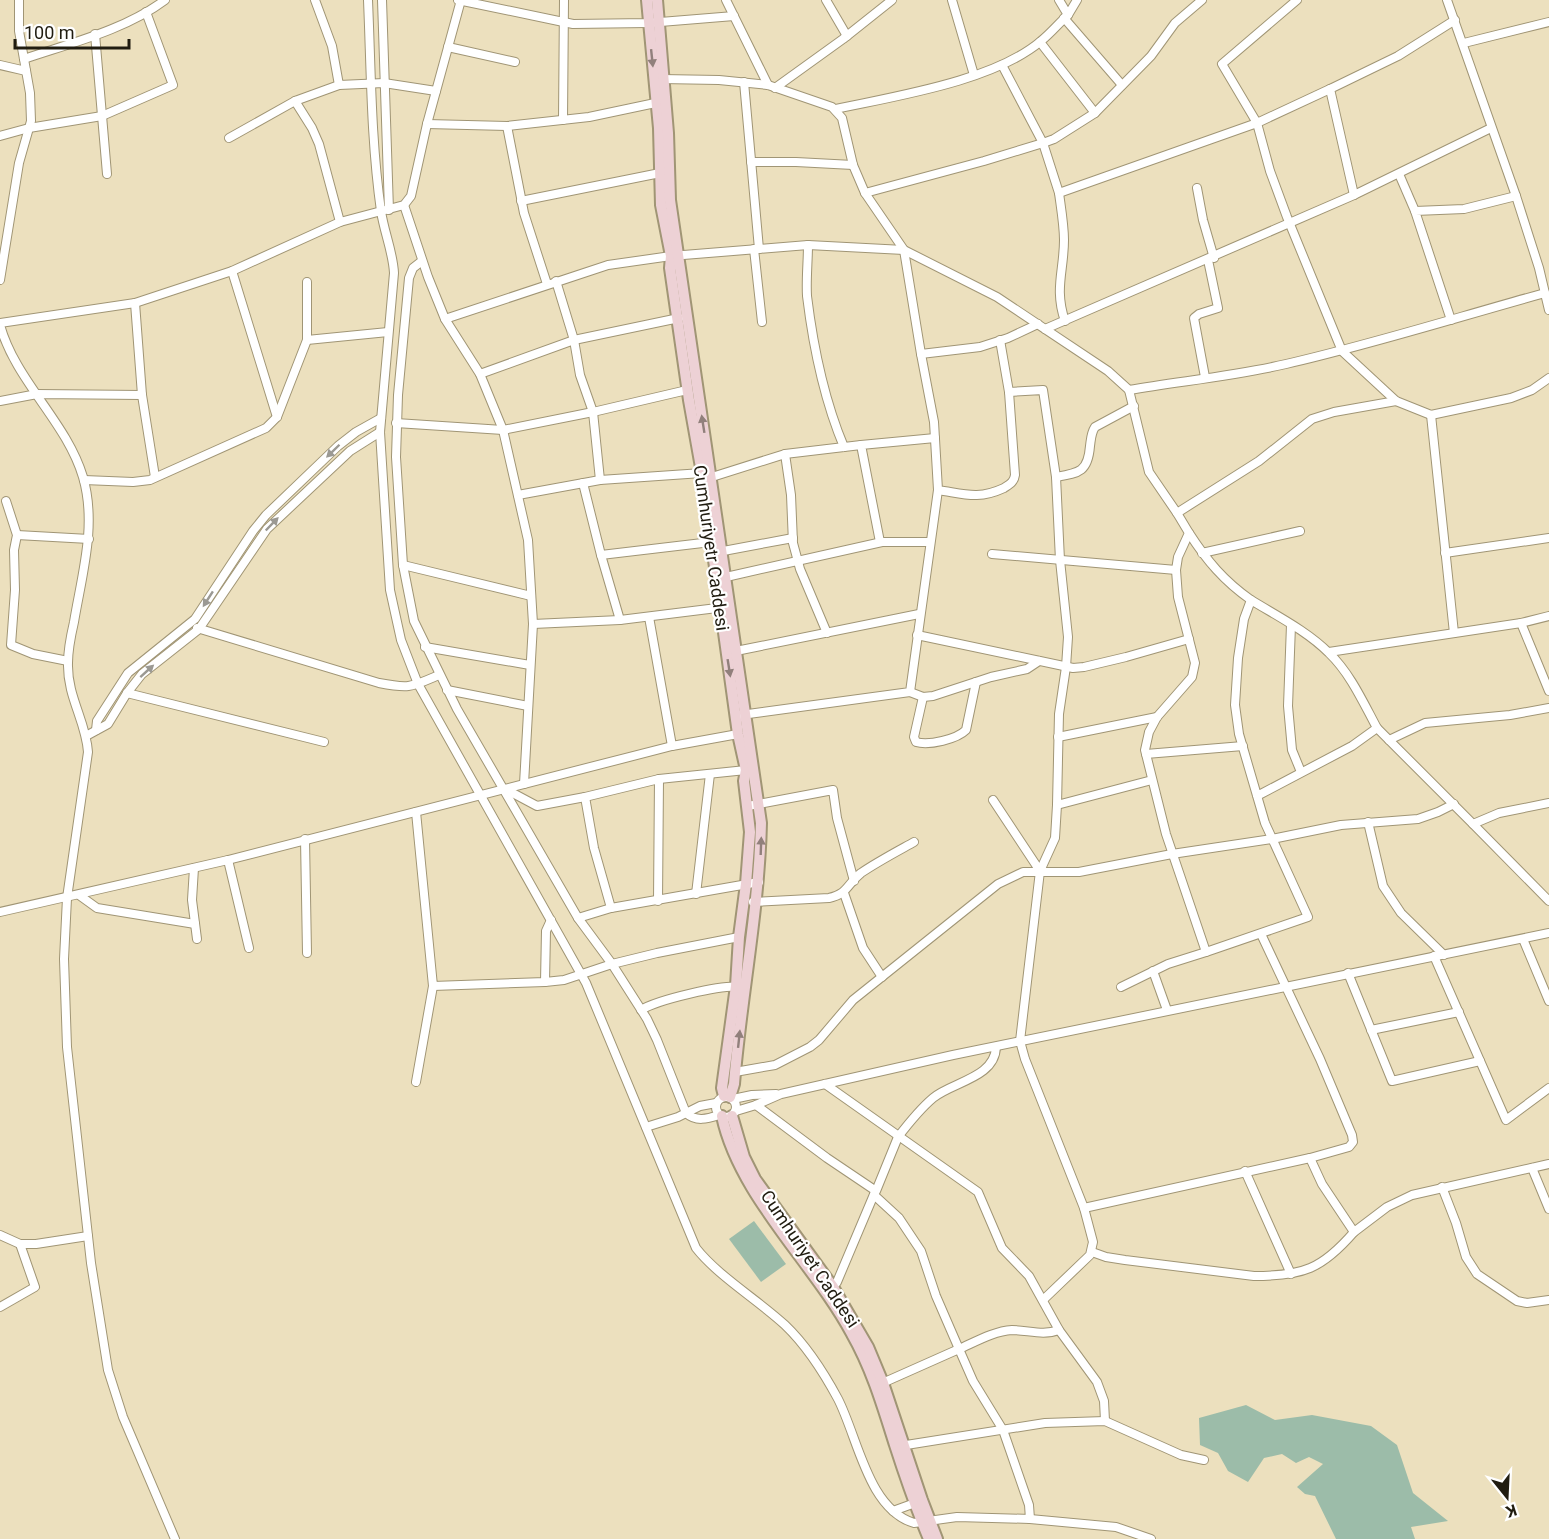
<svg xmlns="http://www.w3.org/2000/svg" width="1549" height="1539" font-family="Roboto,sans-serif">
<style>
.green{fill:#9cbca9}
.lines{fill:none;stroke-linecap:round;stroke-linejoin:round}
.street-casing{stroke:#a09575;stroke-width:10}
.secondary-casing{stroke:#a09575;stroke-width:14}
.street{stroke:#fff;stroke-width:8}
.secondary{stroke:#edd1d5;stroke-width:10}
.oneway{fill:#91807c}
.oneway2{fill:#9b9993}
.labels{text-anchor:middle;stroke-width:4.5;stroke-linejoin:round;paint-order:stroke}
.street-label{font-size:18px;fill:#201c10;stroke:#fff}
</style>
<rect width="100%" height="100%" fill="#ece0be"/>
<g class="green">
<path d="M754 1221 786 1264 761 1282 729 1239Z"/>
<path d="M1246 1405 1275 1420 1312 1415 1371 1426 1397 1445 1413 1493 1448 1521 1411 1527 1415 1539H1336L1315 1496 1305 1494 1297 1487 1323 1464 1309 1457 1296 1463 1282 1454 1264 1458 1248 1482 1228 1471 1218 1453 1200 1445 1199 1418Z"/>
</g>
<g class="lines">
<g class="street-casing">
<g id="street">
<path d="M315 0 332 46 339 85 384 83 436 91"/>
<path d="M368 0C371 70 371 141 381 211 384 232 393 252 394 273L380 432 390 590 401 640 418 684 586 983 696 1248C718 1276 758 1300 785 1325 807 1346 824 1373 838 1399 858 1438 868 1509 914 1523L957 1517 1030 1519 1029 1505 1003 1430 973 1381 959 1349 878 1385"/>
<path d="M382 0 389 210"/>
<path d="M458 0 573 24 648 23 734 16"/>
<path d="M726 0 768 85"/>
<path d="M826 0 847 36"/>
<path d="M952 0 974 75"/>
<path d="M1059 0 1068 15 1077 0"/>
<path d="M1202 0 1175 23 1151 56 1095 113 1054 139 1043 143 1059 193 1257 123 1270 171 1287 217 1342 351 1396 401 1431 415 1511 398 1532 390 1549 378"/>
<path d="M1297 0 1222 64 1257 123 1330 89"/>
<path d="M1447 0 1516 196 1539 268 1549 310"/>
<path d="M1064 18 1122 85"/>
<path d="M95 34 107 174"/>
<path d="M1040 42 1095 113"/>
<path d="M1464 43 1549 22"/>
<path d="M448 47 515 62"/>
<path d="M24 59C71 43 125 30 165 0"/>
<path d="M0 65 26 71"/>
<path d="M661 79 719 80 768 85 832 107 842 118 853 165 865 193 904 250 921 354 980 347 1008 338 1038 324"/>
<path d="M744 82 759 249"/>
<path d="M775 88 843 39 892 0"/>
<path d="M295 101 312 128 319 144 340 222"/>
<path d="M836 109C896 96 994 81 1041 41 1051 33 1059 23 1068 15"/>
<path d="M563 120 564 0"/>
<path d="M427 124 507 126 589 117 660 102"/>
<path d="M507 126 524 213 547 284"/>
<path d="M0 136 29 128 102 116 173 85 146 12"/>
<path d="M229 138 295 101 339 85"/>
<path d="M751 162H796L853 165"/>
<path d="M1399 174 1415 211"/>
<path d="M1197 188 1203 220 1214 258"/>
<path d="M865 193 984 161 1043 143 1002 65"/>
<path d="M1059 193C1061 208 1064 225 1064 240 1064 271 1054 289 1065 321"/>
<path d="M1354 195 1330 89 1398 56 1455 20"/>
<path d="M521 201 660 173"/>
<path d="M404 205 428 277 445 319 480 374 503 430 528 540 533 624 524 784"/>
<path d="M808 245C808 261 806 279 807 296 813 345 825 402 844 447"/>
<path d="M754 249 762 322"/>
<path d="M422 261 413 268 409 278 398 395 396 457 403 565 414 621 457 709 578 918 612 964 647 1019 657 1040 686 1113C696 1122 707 1119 719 1115"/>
<path d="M232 271 277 417"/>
<path d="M0 280 19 163 31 121 30 93 19 31V0"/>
<path d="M556 281 574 340 580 375 593 412 600 480"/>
<path d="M135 303 142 395 155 477"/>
<path d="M445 319 608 265 671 256 808 245 904 250 997 297 1108 371 1129 390 1149 472 1177 513 1259 461 1312 419 1334 412 1396 401"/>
<path d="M1451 320 1415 211 1464 209 1516 196"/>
<path d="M0 323 135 303 232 271 340 222 404 205 411 196 427 124 461 0"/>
<path d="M0 325C16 382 66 421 83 477 97 525 82 574 74 622 71 635 68 649 68 663 67 697 86 721 88 752L67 898 64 959 67 1047 91 1263 108 1370 123 1417 175 1539"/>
<path d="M1045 329 1354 195 1491 128"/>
<path d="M307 340 388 332"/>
<path d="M921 354 934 422 938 490C965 494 978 500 1004 488 1010 484 1014 482 1015 475L1009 392 1000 340"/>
<path d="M480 374 574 340 679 318"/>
<path d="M1205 377 1194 318 1199 314 1218 308 1208 260"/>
<path d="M1129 390C1181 381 1235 376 1286 364 1373 344 1458 317 1545 293"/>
<path d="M1009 392 1043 390 1056 477 1060 560 1068 637 1066 667 1059 714 1057 805 1152 780"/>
<path d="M0 401 37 394 142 395"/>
<path d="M1431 415 1454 633"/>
<path d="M396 423 503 430 593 412 687 390"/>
<path d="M785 454 791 495 793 543 800 569 827 633"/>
<path d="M1056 477C1079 473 1088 472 1090 446 1091 439 1091 433 1095 427L1134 406"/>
<path d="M84 480 133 482 150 480 266 428 277 417 307 340V282"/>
<path d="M583 483 601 555 620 620"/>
<path d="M518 495 600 480 702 473 712 477 785 454 861 445"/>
<path d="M6 501 17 535 14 550 15 590 11 645 33 654 68 661"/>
<path d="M1189 533C1207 561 1224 581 1251 600"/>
<path d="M17 535 89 539"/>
<path d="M880 542 861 445 935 438"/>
<path d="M718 552 793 538"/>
<path d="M1202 553 1300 531"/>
<path d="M1445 553 1549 538"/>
<path d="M992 554 1176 570 1178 557 1189 533 1177 513"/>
<path d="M601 555 711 542"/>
<path d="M403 565 531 596"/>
<path d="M1176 570 1178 597 1195 663 1192 677 1157 717 1149 732 1145 750 1166 834 1206 952 1308 917 1265 823 1239 734 1235 705 1238 658 1244 619 1251 600C1277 616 1307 631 1329 653 1350 673 1363 702 1377 728L1352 746 1257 796"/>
<path d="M726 577 882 542H930"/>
<path d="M649 617 672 746"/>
<path d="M1521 623 1549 616"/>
<path d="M533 624 620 620 725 607"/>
<path d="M1291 625 1288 706 1292 750 1301 772"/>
<path d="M197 628 379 683C410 689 411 687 439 675"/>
<path d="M917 635 1073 668 1084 667 1126 657 1189 639"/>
<path d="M425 647 530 665"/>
<path d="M736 651 919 614"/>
<path d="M1329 652 1521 623 1549 691"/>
<path d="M447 690 528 706"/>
<path d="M910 692 923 697 933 696 991 677 1027 669 1039 661"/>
<path d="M127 693 324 742"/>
<path d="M923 697 914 737 916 742C929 746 957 739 966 730L976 682"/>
<path d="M741 715 910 692 938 490"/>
<path d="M1377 728 1473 824 1499 813 1549 803"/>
<path d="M96 730 97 721 128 673 195 619 253 531 266 515 338 446 356 432 381 418"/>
<path d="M86 736 108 724 127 693 142 674 199 629 267 529 350 451 380 432"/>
<path d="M1058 737 1157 717"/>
<path d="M1389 740 1425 723 1510 715 1549 708"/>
<path d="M1146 754 1243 746"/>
<path d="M507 790 537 806 585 797 659 779 746 770"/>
<path d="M585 797 594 848 611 908"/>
<path d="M993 800 1040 871"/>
<path d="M748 806 833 790 837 818 854 881"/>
<path d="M416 812 433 986 545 982 564 980 612 964 657 953 739 937"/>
<path d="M1368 822 1383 886 1401 913 1444 955"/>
<path d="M1473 824 1549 901"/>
<path d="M305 839 307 953"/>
<path d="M228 860 249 948"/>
<path d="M194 868 192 900 197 939"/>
<path d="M844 893 863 948 882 977"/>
<path d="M696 894 710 774"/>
<path d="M79 895 97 908 195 924"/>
<path d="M658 901 659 779"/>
<path d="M753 902 829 898C848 894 847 884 861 873 877 862 896 852 914 842"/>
<path d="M0 912 228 860 672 746 738 734"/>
<path d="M578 918 611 908 759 882"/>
<path d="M1261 934 1320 1059 1352 1135 1353 1142 1349 1147 1310 1158"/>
<path d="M1523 939 1549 1001"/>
<path d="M1434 956 1506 1120 1549 1088"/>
<path d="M1153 971 1167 1010"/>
<path d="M1348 973 1392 1081 1480 1061"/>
<path d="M545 982 546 931 551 920"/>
<path d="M1121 987 1168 964 1206 952"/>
<path d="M641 1010C657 1000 723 984 741 987"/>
<path d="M1371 1030 1459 1012"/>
<path d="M735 1072 775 1065 810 1047 819 1040 853 1000 998 884 1023 872H1079L1172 854 1272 839 1341 825 1418 819 1438 812 1454 804"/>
<path d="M416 1082 433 986"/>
<path d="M825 1084 978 1192 1002 1248 1029 1276 1059 1330 1097 1382 1104 1401 1105 1421"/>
<circle cx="726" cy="1107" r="10"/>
<path d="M733 1099 752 1095 776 1094"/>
<path d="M756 1105 827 1158 876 1191 898 1137C908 1124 920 1109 933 1098 952 1082 995 1078 996 1047"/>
<path d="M736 1111 756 1105 781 1094 953 1055 1549 933"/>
<path d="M646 1127 678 1117 700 1106 716 1103"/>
<path d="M1532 1168 1549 1209"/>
<path d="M1245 1171 1291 1274"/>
<path d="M1442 1187 1456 1223 1466 1257 1477 1274 1517 1301 1527 1303 1549 1300"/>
<path d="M874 1195 899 1218 921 1251 936 1296 959 1349C975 1342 994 1331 1012 1330 1028 1330 1043 1336 1059 1330"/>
<path d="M1084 1208 1310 1158 1322 1184 1354 1232C1322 1269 1303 1276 1254 1276L1125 1260 1106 1257 1092 1252"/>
<path d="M1354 1232 1387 1207 1412 1195 1549 1164"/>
<path d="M0 1235 20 1244H36L88 1236"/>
<path d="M830 1290 837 1282 875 1192"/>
<path d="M1043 1300 1090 1255 1093 1242 1084 1208 1025 1059 1020 1041 1040 871 1055 838 1057 805"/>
<path d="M0 1307 35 1287 20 1244"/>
<path d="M900 1446 1045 1423 1105 1421 1181 1455 1204 1460"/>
<path d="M893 1511 915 1503"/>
<path d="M1030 1519 1116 1527 1151 1539"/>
</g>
</g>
<g class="secondary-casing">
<g id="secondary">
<path d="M647 0 659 128 661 205 671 256 670 268 689 400 702 473 738 734 746 770 744 781 750 832 746 884 739 937 736 986 722 1088 724 1096"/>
<path d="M657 0 668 133 670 200 761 823C759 911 741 997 734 1084L730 1097"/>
<path d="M722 1116C739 1196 814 1263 852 1334 872 1369 883 1407 895 1445 905 1476 916 1508 929 1539"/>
<path d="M732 1116 744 1157 755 1179 833 1287 868 1347 883 1383 922 1500 937 1539"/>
</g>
</g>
<use href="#street" class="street"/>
<use href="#secondary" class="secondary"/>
</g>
<defs><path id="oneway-solid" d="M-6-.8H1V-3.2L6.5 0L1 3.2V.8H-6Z" transform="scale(1.5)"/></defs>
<g class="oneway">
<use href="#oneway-solid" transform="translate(652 58) rotate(84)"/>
<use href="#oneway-solid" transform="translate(703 424) rotate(-99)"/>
<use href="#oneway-solid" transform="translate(729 668) rotate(81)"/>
<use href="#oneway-solid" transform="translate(761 846) rotate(-88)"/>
<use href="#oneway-solid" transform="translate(739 1039) rotate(-84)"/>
</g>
<g class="oneway2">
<use href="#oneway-solid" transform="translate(333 451) rotate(136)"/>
<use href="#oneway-solid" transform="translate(272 524) rotate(-46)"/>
<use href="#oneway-solid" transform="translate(208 599) rotate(123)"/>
<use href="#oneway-solid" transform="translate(147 671) rotate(-42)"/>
</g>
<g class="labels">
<g class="street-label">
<text transform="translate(711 548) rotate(82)" y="6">Cumhuriyetr Caddesi</text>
<text transform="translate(810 1259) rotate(56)" y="6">Cumhuriyet Caddesi</text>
</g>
</g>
<g transform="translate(1507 1497) rotate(162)" stroke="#ffffff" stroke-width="4.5" paint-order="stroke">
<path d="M0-4.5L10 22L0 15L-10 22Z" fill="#201c10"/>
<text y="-9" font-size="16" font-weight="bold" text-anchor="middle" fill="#201c10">K</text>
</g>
<path d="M15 39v9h114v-9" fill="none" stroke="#201c10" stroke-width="3"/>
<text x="24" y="39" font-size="18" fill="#201c10" stroke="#ffffff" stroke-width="4.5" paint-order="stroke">100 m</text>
</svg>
